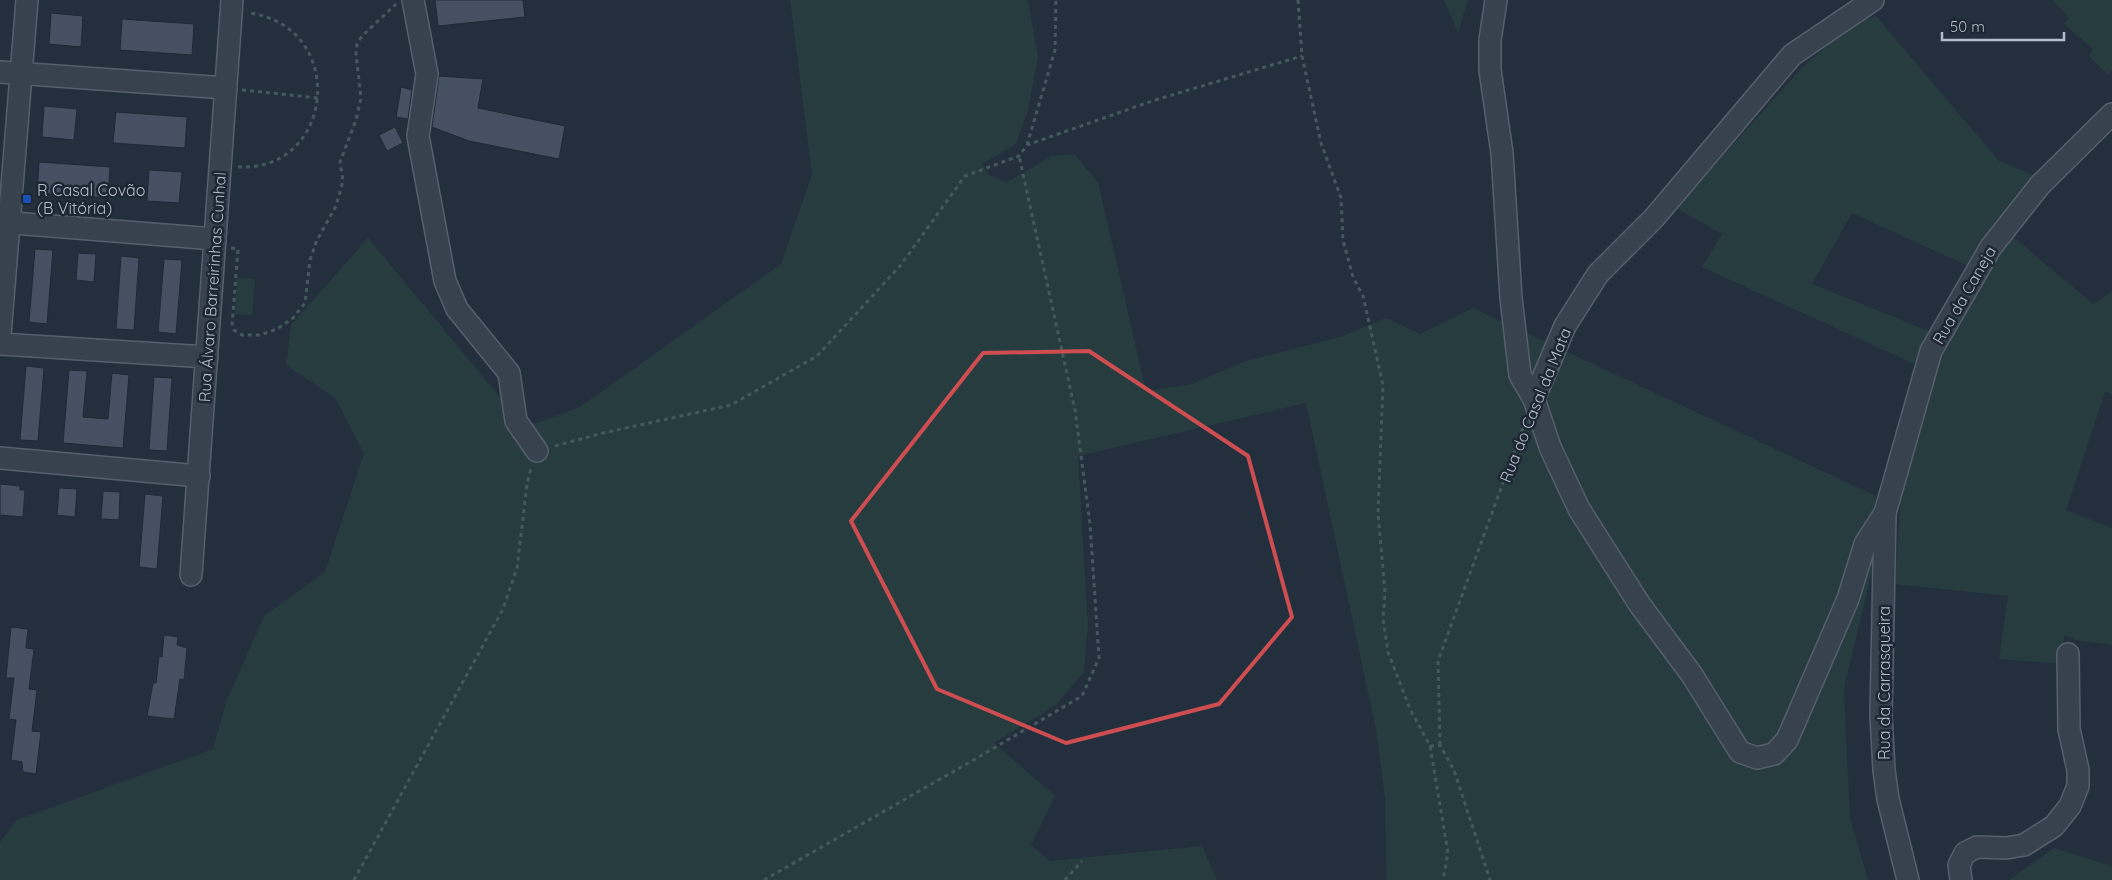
<svg xmlns="http://www.w3.org/2000/svg" width="2112" height="880" font-family="Quicksand,sans-serif">
<style>
.green{fill:#263c3f}
.building{fill:#455162;stroke:#1f2835}
.lines{fill:none;stroke-linecap:round;stroke-linejoin:round}
.minor-casing{stroke:#565f6c;stroke-width:24}
.path{stroke:#44595c;stroke-width:3;stroke-dasharray:4 4;stroke-linecap:butt}
.minor{stroke:#38414e;stroke-width:21}
.marked{fill:none;stroke:#ce4d50;stroke-width:4;stroke-linejoin:round}
.transit-dot{fill:#1a4fb4;stroke:#1d2633;stroke-width:2}
.labels{text-anchor:middle;stroke-width:5;stroke-linejoin:round;paint-order:stroke}
.poi-label{font-size:16px;fill:#b4bcc9;stroke:#1d2633;text-anchor:start}
.street-label{font-size:16px;fill:#b4bcc9;stroke:#1d2633}
</style>
<rect width="100%" height="100%" fill="#242f3e"/>
<g class="green">
<path d="M790 0H1028L1038 57 1028 110 1016 144 982 164 989 175 1007 182 1052 156 1074 154 1098 182 1146 391 1192 384 1243 362 1340 337 1386 318 1420 334 1473 308 1876 496 1872 571 1844 688 1850 818 1868 880H1386L1385 799 1376 729 1306 403 1078 456 1088 626 1084 672 1056 705 994 743 1055 796 1031 845 1050 861 1202 846 1217 880H0V842L17 820 213 749 226 702 264 616 325 572 364 453 335 398 286 365 291 325 368 238 525 427 580 407 781 264 812 174Z"/>
<path d="M1444 0H1468L1458 33Z"/>
<path d="M2052 0H2112V70L2108 75 2089 56 2093 49 2064 24 2069 18Z"/>
<path d="M1876 16 1999 161 2039 177 1970 267 1852 213 1812 284 1934 333 1923 368 1702 267 1722 234 1676 208 1801 69 1852 24Z"/>
<path d="M2011 235 2093 304 2112 292V394L2105 392 2066 510 2112 528V645L2076 640 2064 635V664L1999 659 2008 596 1895 584 1901 493 1923 422 1932 377 1946 342 1975 284Z"/>
<path d="M237 278 255 279 252 315 235 314Z"/>
<path d="M2054 848 2112 866V880H2009Z"/>
</g>
<g class="building">
<path d="M435 0H523L525 17 438 26Z"/>
<path d="M51 13 83 16 81 47 49 44Z"/>
<path d="M122 19 194 24 192 55 120 50Z"/>
<path d="M439 76 483 79 478 108 565 126 559 159 469 141 432 127Z"/>
<path d="M401 87 412 90 408 119 396 117Z"/>
<path d="M44 106 77 109 74 140 42 137Z"/>
<path d="M116 112 187 117 185 148 113 143Z"/>
<path d="M395 127 403 143 387 151 379 135Z"/>
<path d="M39 162 110 167 108 198 37 193Z"/>
<path d="M149 170 182 172 179 203 147 201Z"/>
<path d="M35 249 53 250 47 324 29 322Z"/>
<path d="M78 253 96 254 94 282 76 280Z"/>
<path d="M121 256 139 258 134 330 116 329Z"/>
<path d="M164 259 182 260 176 334 158 332Z"/>
<path d="M26 366 44 368 38 441 20 440Z"/>
<path d="M69 370 87 371 83 417 108 419 112 373 129 375 123 448 63 443Z"/>
<path d="M154 377 172 378 167 451 149 450Z"/>
<path d="M0 484 20 486V490H25L23 517 0 515Z"/>
<path d="M59 488 77 489 75 517 57 515Z"/>
<path d="M103 491 120 492 119 520 101 519Z"/>
<path d="M145 494 163 496 157 569 139 567Z"/>
<path d="M11 627 28 629 26 648 34 649 29 689 37 690 32 731 41 732 36 774 23 772 22 762 11 760 16 720 9 719 14 678H6Z"/>
<path d="M164 635 178 637 177 645 187 648 184 680 180 679 174 719 147 716 153 683H156L159 656 162 657Z"/>
</g>
<g class="lines">
<g class="minor-casing">
<g id="minor">
<path d="M413 0 427 74 418 136 445 281 457 309 509 373 516 421 537 451"/>
<path d="M1496 0 1490 40V70L1502 153 1511 298 1520 375 1534 399 1550 447 1579 509 1640 605 1692 675 1740 752 1757 758 1774 754 1787 740 1848 599 1865 544 1885 513"/>
<path d="M0 72 226 88"/>
<path d="M0 222 215 239"/>
<path d="M0 335 27 0"/>
<path d="M0 344 207 357"/>
<path d="M1534 399 1565 326 1598 274 1654 218 1792 55 1873 0"/>
<path d="M0 458 199 476"/>
<path d="M191 575 232 0"/>
<path d="M1908 880 1888 799 1884 770 1881 716 1885 513 1931 351 1991 247 2040 185 2112 114"/>
<path d="M1961 880 1959 865 1965 853 1977 847 2006 848 2024 845 2054 826 2070 806 2078 786V770L2069 729 2068 654"/>
</g>
</g>
<g class="path">
<path d="M1298 0 1302 56 1321 143 1341 198 1343 240 1353 277 1363 296 1383 385 1378 513 1385 592 1383 619 1388 652 1410 709 1430 746 1448 853 1443 880"/>
<path d="M242 90 318 98"/>
<path d="M1027 145 1055 50 1056 0"/>
<path d="M238 167C336 172 348 26 249 13"/>
<path d="M231 248 238 249 232 326 234 330 242 335H260L277 329 293 318 305 303 310 260 317 240 336 206 343 181 340 162 356 120 361 98 356 54 357 44 362 36 396 4"/>
<path d="M555 446 603 433 731 405 817 356 900 266 965 176 1019 156 1027 145 1152 101 1302 56"/>
<path d="M1440 745 1438 661 1523 428"/>
<path d="M1430 746 1440 745 1454 770 1490 880"/>
<path d="M354 880 503 609 517 568 527 484 531 468"/>
<path d="M764 880 977 758 1082 696 1099 658 1090 524 1075 410 1019 156"/>
<path d="M1065 880 1082 861"/>
</g>
<use href="#minor" class="minor"/>
</g>
<path class="marked" d="M1089 351 1248 456 1292 617 1219 704 1066 743 937 689 851 521 983 353Z"/>
<rect class="transit-dot" x="22" y="194" width="10" height="10" rx="2.5"/>
<g class="labels">
<g class="poi-label">
<text x="37" y="196">R Casal Covão<tspan x="37" dy="18">(B Vitória)</tspan></text>
</g>
<g class="street-label">
<text transform="translate(212 287) rotate(-86)" y="6">Rua Álvaro Barreirinhas Cunhal</text>
<text transform="translate(1964 295) rotate(-60)" y="6">Rua da Caneja</text>
<text transform="translate(1535 405) rotate(-68)" y="6">Rua do Casal da Mata</text>
<text transform="translate(1884 683) rotate(-90)" y="6">Rua da Carrasqueira</text>
</g>
</g>
<path d="M1942 32v8h122v-8" fill="none" stroke="#b4bcc9" stroke-width="2.5"/>
<text x="1950" y="32" font-size="15" fill="#b4bcc9" stroke="#1d2633" stroke-width="4" paint-order="stroke">50 m</text>
</svg>
